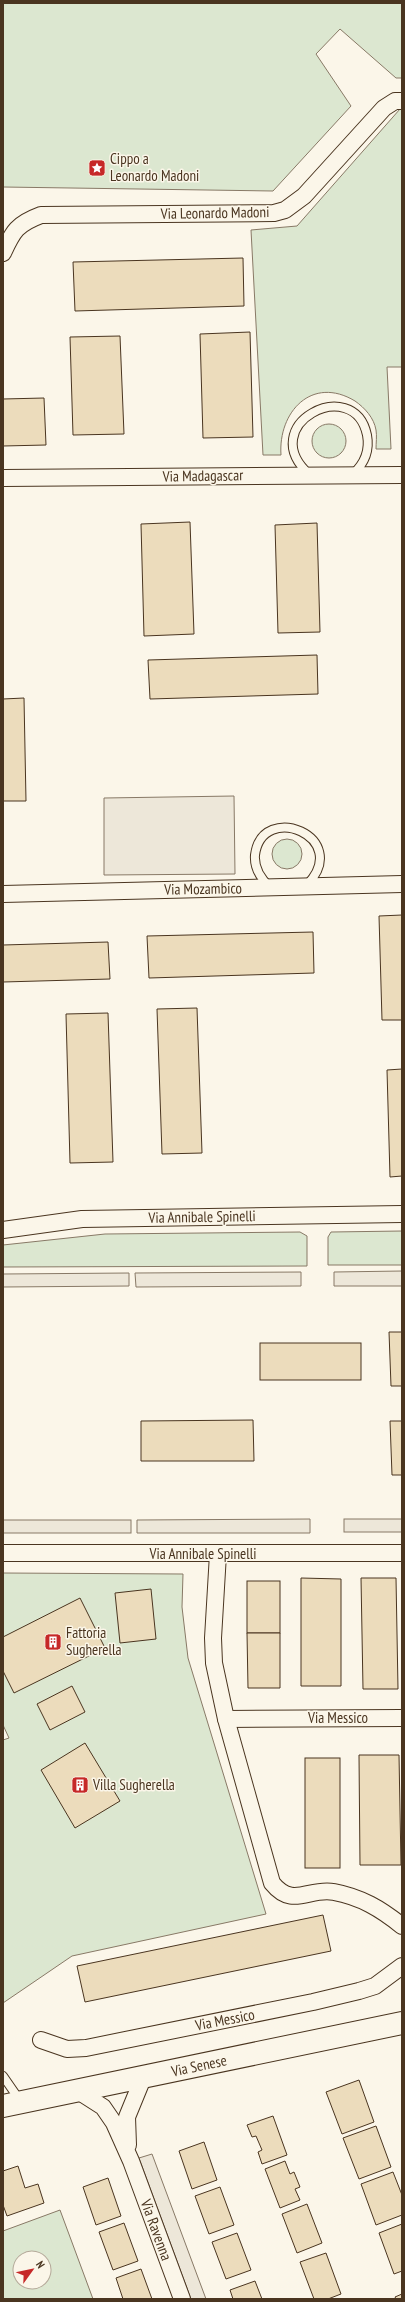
<svg xmlns="http://www.w3.org/2000/svg" width="405" height="2302" font-family="'PT Sans Narrow',sans-serif">
<style>
.green{fill:#dce7d0;stroke:#887966;fill-rule:evenodd}
.parking{fill:#ede7d9;stroke:#887966}
.building{fill:#ecdcbc;stroke:#4a3520}
.lines{fill:none;stroke-linecap:round;stroke-linejoin:round}
.service-casing{stroke:#4a3520;stroke-width:10}
.minor-casing{stroke:#4a3520;stroke-width:18}
.secondary-casing{stroke:#4a3520;stroke-width:24}
.service{stroke:#fbf6e9;stroke-width:8}
.minor{stroke:#fbf6e9;stroke-width:16}
.secondary{stroke:#fbf6e9;stroke-width:22}
.labels{text-anchor:middle;stroke-width:3;stroke-linejoin:round;paint-order:stroke}
.poi-label{font-size:15px;fill:#4a3520;stroke:#fbf6e9;text-anchor:start}
.street-label{font-size:15px;fill:#4a3520;stroke:#fbf6e9}
</style>
<rect width="100%" height="100%" fill="#fbf6e9"/>
<g class="green">
<path d="M3 3H402V78H396L340 29 316 54 351 106 273 191 3 187Z"/>
<path d="M400 109H402V367H387L391 449H376C376 443 377 436 376 430 374 418 365 408 355 401 312 375 278 412 281 455H263L251 230 297 226Z"/>
<circle cx="329" cy="441" r="17"/>
<circle cx="287" cy="854" r="15"/>
<path d="M402 1231V1265H328V1237L331 1232Z"/>
<path d="M300 1232 307 1236V1266L3 1267V1245L105 1234Z"/>
<path d="M3 1573 183 1574 182 1607 188 1658 266 1914 72 1956 3 2003V1740L9 1738 3 1725Z"/>
<path d="M60 2210 93 2299H3V2231ZM20 2258H44V2282H20Z"/>
</g>
<g class="parking">
<path d="M234 796 235 874 104 875V798Z"/>
<path d="M402 1271V1286H334V1272Z"/>
<path d="M301 1272V1286L136 1287 135 1273Z"/>
<path d="M129 1273V1286L3 1287V1274Z"/>
<path d="M310 1519V1533H137V1520Z"/>
<rect x="344" y="1519" width="58" height="13"/>
<rect x="3" y="1520" width="128" height="13"/>
<path d="M152 2154 206 2299H191L139 2158Z"/>
</g>
<g class="building">
<path d="M243 258 244 306 75 311 73 262Z"/>
<path d="M250 332 253 437 203 438 200 334Z"/>
<path d="M120 336 124 434 73 435 70 337Z"/>
<path d="M44 398 46 445 3 446V399Z"/>
<path d="M190 522 194 634 144 636 141 524Z"/>
<path d="M317 523 320 632 278 633 275 525Z"/>
<path d="M317 655 318 694 150 699 148 660Z"/>
<path d="M24 698 26 801H3V699Z"/>
<path d="M402 915V1020H382L379 916Z"/>
<path d="M313 932 314 973 149 978 147 936Z"/>
<path d="M108 942 110 979 3 982V945Z"/>
<path d="M197 1008 202 1153 162 1154 157 1009Z"/>
<path d="M108 1013 113 1162 70 1163 66 1014Z"/>
<path d="M402 1069V1176L390 1177 387 1070Z"/>
<path d="M389 1332H402V1386H391Z"/>
<rect x="260" y="1343" width="101" height="37"/>
<path d="M253 1420 254 1461H141V1421Z"/>
<path d="M390 1421H402V1475H392Z"/>
<path d="M301 1578 341 1579V1686H301Z"/>
<path d="M361 1578H396L398 1689H363Z"/>
<rect x="247" y="1581" width="33" height="52"/>
<path d="M151 1589 156 1639 120 1643 115 1593Z"/>
<path d="M80 1598 105 1648 14 1693 3 1671V1637Z"/>
<path d="M247 1633H280V1688H248Z"/>
<path d="M72 1686 85 1712 50 1730 37 1704Z"/>
<path d="M85 1743 120 1801 75 1828 41 1770Z"/>
<path d="M359 1755H399L401 1865H360Z"/>
<rect x="305" y="1758" width="35" height="110"/>
<path d="M323 1915 331 1951 85 2002 77 1966Z"/>
<path d="M359 2080 374 2122 342 2134 326 2092Z"/>
<path d="M273 2116 287 2155 262 2164 258 2152 262 2150 256 2136 252 2137 247 2125Z"/>
<path d="M376 2126 391 2167 359 2179 343 2138Z"/>
<path d="M204 2142 217 2180 192 2189 179 2151Z"/>
<path d="M285 2161 290 2174 294 2172 300 2187 295 2189 300 2200 280 2208 265 2169Z"/>
<path d="M18 2166 25 2188 38 2184 44 2203 7 2216 3 2205V2171Z"/>
<path d="M393 2172 402 2195V2215L376 2225 361 2184Z"/>
<path d="M108 2178 121 2216 96 2225 83 2187Z"/>
<path d="M220 2187 234 2225 209 2234 195 2196Z"/>
<path d="M307 2204 322 2243 297 2253 282 2214Z"/>
<path d="M124 2223 138 2261 113 2270 99 2232Z"/>
<path d="M402 2224V2271L394 2274 379 2233Z"/>
<path d="M237 2233 251 2270 226 2279 212 2242Z"/>
<path d="M326 2253 341 2294 328 2299H314L300 2262Z"/>
<path d="M141 2269 152 2299H123L116 2278Z"/>
<path d="M255 2281 262 2299H233L230 2290Z"/>
<path d="M402 2294V2299H396L395 2297Z"/>
</g>
<g class="lines">
<g class="service-casing">
<g id="service">
<path d="M310 475C253 425 354 373 367 435 370 451 365 463 353 474"/>
<path d="M270 887C260 878 254 868 255 855 262 800 353 837 307 885"/>
<path d="M3 2076 21 2102"/>
</g>
</g>
<g class="minor-casing">
<g id="minor">
<path d="M3 253C13 231 17 224 41 215L274 213 285 210 304 196 384 108 395 101H402"/>
<path d="M3 478 402 475"/>
<path d="M3 894 402 884"/>
<path d="M3 1230 82 1219 402 1214"/>
<path d="M3 1553H402"/>
<path d="M218 1554 213 1638 214 1663 226 1719 272 1883C293 1909 309 1887 334 1892 361 1897 381 1909 402 1926"/>
<path d="M226 1719 402 1718"/>
<path d="M41 2040 67 2049 86 2048 313 2002 359 1991 375 1986 402 1966"/>
<path d="M78 2091 103 2107 114 2123 131 2161 182 2299"/>
<path d="M128 2145 127 2117 143 2078"/>
</g>
</g>
<g class="secondary-casing">
<path id="secondary" d="M3 2106 402 2023"/>
</g>
<use href="#service" class="service"/>
<use href="#minor" class="minor"/>
<use href="#secondary" class="secondary"/>
</g>
<defs>
<g id="sight-square" transform="scale(0.9)"><rect x="-9" y="-9" width="18" height="18" rx="4" fill="#c62828" stroke="#fbf6e9"/><path d="M0-6L1.8-2.2L6-1.7L2.9 1.2L3.7 5.4L0 3.3L-3.7 5.4L-2.9 1.2L-6-1.7L-1.8-2.2Z" fill="#fff"/></g>
<g id="building-square" transform="scale(0.9)"><rect x="-9" y="-9" width="18" height="18" rx="4" fill="#c62828" stroke="#fbf6e9"/><path d="M-4-6H4V6H1V3H-1V6H-4ZM-2.5-4.3h1.7v1.8h-1.7ZM.8-4.3h1.7v1.8H.8ZM-2.5-1h1.7V.8h-1.7ZM.8-1h1.7V.8H.8Z" fill="#fff"/></g>
</defs>
<g fill-rule="evenodd">
<use href="#sight-square" x="97" y="168"/>
<use href="#building-square" x="53" y="1642"/>
<use href="#building-square" x="80" y="1785"/>
</g>
<g class="labels">
<g class="poi-label">
<text x="110" y="164">Cippo a<tspan x="110" dy="17">Leonardo Madoni</tspan></text>
<text x="66" y="1638">Fattoria<tspan x="66" dy="17">Sugherella</tspan></text>
<text x="93" y="1790">Villa Sugherella</text>
</g>
<g class="street-label">
<text transform="translate(215 213) rotate(-1)" y="5">Via Leonardo Madoni</text>
<text transform="translate(203 476) rotate(-1)" y="5">Via Madagascar</text>
<text transform="translate(203 889) rotate(-1)" y="5">Via Mozambico</text>
<text transform="translate(202 1217) rotate(-1)" y="5">Via Annibale Spinelli</text>
<text x="203" y="1559">Via Annibale Spinelli</text>
<text x="338" y="1723">Via Messico</text>
<text transform="translate(225 2020) rotate(-11)" y="5">Via Messico</text>
<text transform="translate(199 2066) rotate(-12)" y="5">Via Senese</text>
<text transform="translate(156 2230) rotate(70)" y="5">Via Ravenna</text>
</g>
</g>
<rect width="405" height="2302" fill="none" stroke="#4a3520" stroke-width="8"/>
<g transform="translate(32 2270) rotate(57)"><circle r="19" fill="#fbf6e9" stroke="#b4a999"/>
<path d="M0-3L7 15L0 10L-7 15Z" fill="#c62828"/>
<text y="-6" font-size="11" font-weight="bold" text-anchor="middle" fill="#4a3520">N</text>
</g>
</svg>
